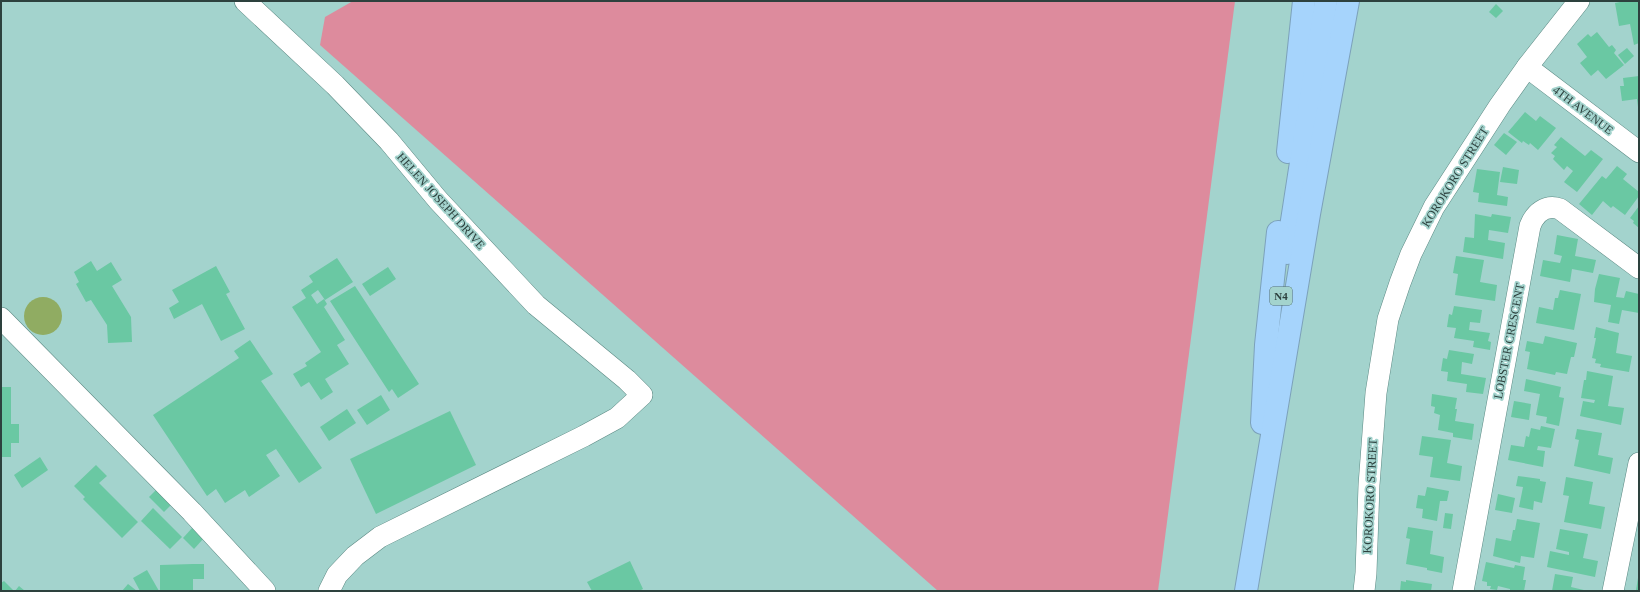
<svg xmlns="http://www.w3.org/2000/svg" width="1640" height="592" font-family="'Times New Roman',serif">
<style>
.green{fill:#dd8b9d}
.water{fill:#90ac62}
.building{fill:#6ac8a3}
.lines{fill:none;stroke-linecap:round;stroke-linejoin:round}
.street-casing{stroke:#5b8983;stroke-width:22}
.highway-casing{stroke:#7ca1ba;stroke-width:24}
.street{stroke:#fff;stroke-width:21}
.highway{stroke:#a6d4fc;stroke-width:22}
.labels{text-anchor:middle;stroke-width:3.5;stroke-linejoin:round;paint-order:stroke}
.shield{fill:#a3d3cd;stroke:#506d69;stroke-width:1}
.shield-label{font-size:11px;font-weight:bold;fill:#2d413e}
.street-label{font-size:12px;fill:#2d413e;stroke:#a3d3cd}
</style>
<rect width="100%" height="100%" fill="#a3d3cd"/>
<path class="green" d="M353 1H1235L1158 591H938L320 45 325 17Z"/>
<circle class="water" cx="43" cy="316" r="19"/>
<g class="building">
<path d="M1625 1H1639V43L1634 45 1630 24 1619 26 1615 3Z"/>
<path d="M1496 4 1503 11 1496 18 1489 12Z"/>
<path d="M1597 32 1609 47 1612 45 1616 50 1614 53 1624 65 1606 79 1598 70 1591 76 1580 63 1587 57 1577 44 1588 34 1591 37Z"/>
<path d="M1627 48 1634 56 1625 64 1618 55Z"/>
<path d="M1639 76V107H1638L1637 99 1622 101 1620 86H1624L1623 78Z"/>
<path d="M1525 112 1536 121 1540 116 1556 128 1538 150 1530 143 1529 145 1523 141 1522 143 1508 132Z"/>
<path d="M1504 133 1517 142 1506 155 1494 145Z"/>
<path d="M1561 137 1585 156 1591 150 1603 159 1577 192 1564 182 1573 171 1567 166 1564 170 1553 159 1555 156 1551 153 1557 147 1554 145Z"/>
<path d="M1617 166 1627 174 1623 179 1639 192V196L1625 215 1613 206 1611 208 1603 201 1592 215 1579 204 1602 176 1606 179Z"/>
<path d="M1503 167 1519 170 1517 184 1500 182Z"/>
<path d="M1477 169 1500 172 1497 195 1508 197 1507 206 1478 202 1479 193 1473 192Z"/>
<path d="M1639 206V228L1633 223 1634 221 1630 218Z"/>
<path d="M1475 214 1491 217 1492 214 1511 217 1508 233 1489 230 1488 240 1505 243 1503 259 1463 252 1465 237 1474 238Z"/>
<path d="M1557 235 1578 239 1575 256 1596 260 1593 273 1572 269 1570 282 1540 276 1543 260 1560 263 1562 256 1554 254Z"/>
<path d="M1456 256 1484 260 1480 282 1497 285 1495 301 1455 295 1458 274 1453 273Z"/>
<path d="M337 258 353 282 325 300 318 290 311 295 317 304 324 299 327 304 324 307 345 340 337 345 349 364 325 379 333 392 321 400 309 382 301 387 293 374 307 366 305 363 321 352 292 307 306 298 301 290 313 282 309 276Z"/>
<path d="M91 261 97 271 111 262 122 280 112 286 131 317 132 342 108 343 107 325 91 300 86 302 76 284 79 282 74 272Z"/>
<path d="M216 266 230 292 226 294 245 329 221 341 202 304 174 319 169 308 179 302 172 290Z"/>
<path d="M388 267 396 279 370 296 362 284Z"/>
<path d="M1599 274 1620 278 1616 297 1624 298 1626 291 1639 294V313L1622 310 1619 324 1608 322 1611 305 1594 302 1595 289Z"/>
<path d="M355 286 419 384 398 398 392 389 389 392 330 301Z"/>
<path d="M1560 290 1581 294 1574 330 1536 323 1539 307 1553 310 1555 298H1558Z"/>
<path d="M1454 306 1482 310 1480 323 1470 322 1469 330 1490 333 1488 341 1491 342 1490 350 1473 347 1474 341 1454 338 1456 328 1447 327 1449 314 1452 315Z"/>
<path d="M1596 327 1619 333 1616 353 1632 356 1629 372 1600 367 1601 364 1595 363 1596 359 1592 358 1596 338H1594Z"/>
<path d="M1545 336 1577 343 1574 357H1571L1567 374 1556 372 1555 375 1527 369 1530 352 1525 351 1527 341 1543 344Z"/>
<path d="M250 340 273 374 261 381 322 468 299 483 276 449 266 455 280 476 249 497 245 490 225 503 216 489 207 496 153 415 239 358 234 351Z"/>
<path d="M1449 350 1474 354 1472 364 1462 362 1461 374 1486 378 1483 394 1466 392 1467 384 1447 381 1448 372 1441 371 1443 358 1447 359Z"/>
<path d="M1587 371 1613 376 1608 406 1624 408 1621 425 1580 416 1583 401 1594 403 1595 400 1581 398 1584 380H1586Z"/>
<path d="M1526 379 1561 387 1559 397 1564 398 1559 426 1546 423 1547 417 1536 415 1540 394 1524 391Z"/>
<path d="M1 387H11V424H19V443H11V457H1Z"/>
<path d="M1432 394 1457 398 1455 409H1457L1455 421 1474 424 1472 440 1453 437V433L1438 430 1440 415 1434 413 1435 407 1431 406Z"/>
<path d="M381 395 390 410 367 425 357 410Z"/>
<path d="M1514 401 1531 404 1529 420 1511 417Z"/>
<path d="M347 409 356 423 329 441 320 427Z"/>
<path d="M450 411 476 465 376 514 350 459Z"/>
<path d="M1541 426 1555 429 1551 448 1538 446 1537 450 1545 451 1543 467 1508 460 1511 445 1524 447 1526 436 1529 437 1531 428 1540 430Z"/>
<path d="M1577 429 1602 433 1598 455 1613 458 1610 474 1574 466 1579 440 1575 439Z"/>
<path d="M1422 436 1451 440 1447 463 1462 466 1460 481 1430 477 1433 457 1419 455Z"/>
<path d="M40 457 48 470 22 488 14 475Z"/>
<path d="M96 465 107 476 99 483 138 522 122 538 83 499 85 497 74 486Z"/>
<path d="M1518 476 1540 479V481L1546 482 1542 503 1534 501 1533 510 1519 507 1523 487 1516 486Z"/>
<path d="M1566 477 1593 482 1589 504 1605 507 1601 529 1564 522 1569 496 1563 495Z"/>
<path d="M1427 487 1449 491 1447 501H1440L1437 521 1422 518 1423 509 1416 508 1418 495 1425 496Z"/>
<path d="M158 488 173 503 164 512 149 497Z"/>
<path d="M1498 494 1515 498 1512 513 1495 510Z"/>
<path d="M153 508 182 537 170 549 141 521Z"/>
<path d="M1445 513 1453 514 1451 529 1443 528Z"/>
<path d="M1517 519 1540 523 1534 558 1521 556 1520 563 1493 556 1496 538 1511 541 1513 530H1515Z"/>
<path d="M193 527 204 538 194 549 183 538Z"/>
<path d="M1408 527 1433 531 1430 554 1444 557 1442 573 1427 570V568L1406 564 1410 539 1406 538Z"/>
<path d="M1560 529 1588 534 1583 558 1598 561 1595 577 1547 567 1550 551 1569 555V552L1556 549Z"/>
<path d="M630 561 643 589 639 591H592L587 582Z"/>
<path d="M1486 562 1514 568 1515 565 1525 567 1523 580H1526L1524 591H1510V589L1498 586 1497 590 1490 589 1491 586H1487V582L1482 581Z"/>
<path d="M193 564H204V579H193V591H160V565Z"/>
<path d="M147 570 159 591H140L133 578Z"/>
<path d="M1555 574 1573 577 1571 587 1588 591H1552Z"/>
<path d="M1638 578H1639V591L1636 590Z"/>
<path d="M1406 580 1432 584 1431 591H1400L1401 581 1406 582Z"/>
<path d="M4 581 14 591H1V583Z"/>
<path d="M128 584 137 591H122Z"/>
<path d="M19 586 25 591H15Z"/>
</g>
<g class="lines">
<g class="street-casing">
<g id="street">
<path d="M245 1 335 85 389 141 438 200 536 305 627 380 642 395 617 418 584 436 380 537 355 556 337 575 329 591"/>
<path d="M1527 67 1639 152"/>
<path d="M1 318 192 512 265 591"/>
<path d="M1364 591 1366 573 1369 485 1376 393 1388 319 1400 283 1411 254 1434 207 1500 105 1527 67 1579 1"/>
<path d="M1463 591 1530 226C1535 213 1546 204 1560 209L1639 268"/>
<path d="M1613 591 1639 463"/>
</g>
</g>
<g class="highway-casing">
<g id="highway">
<path d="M1288 152 1304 1"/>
<path d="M1287 253 1326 1"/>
<path d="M1262 423 1266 345 1278 232"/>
<path d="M1246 591 1309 214 1348 1"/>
</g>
</g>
<use href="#street" class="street"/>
<use href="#highway" class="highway"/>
</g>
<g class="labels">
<rect class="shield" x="1270" y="287" width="22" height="18" rx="3"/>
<g class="shield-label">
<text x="1281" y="300">N4</text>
</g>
<g class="street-label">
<text transform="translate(1583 110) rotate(37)" y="4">4TH AVENUE</text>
<text transform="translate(1455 177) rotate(-58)" y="4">KOROKORO STREET</text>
<text transform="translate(441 201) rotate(48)" y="4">HELEN JOSEPH DRIVE</text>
<text transform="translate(1509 341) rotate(-79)" y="4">LOBSTER CRESCENT</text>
<text transform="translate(1370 496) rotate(-87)" y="4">KOROKORO STREET</text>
</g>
</g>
<rect width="1640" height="592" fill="none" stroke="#2d413e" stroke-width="4"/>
</svg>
